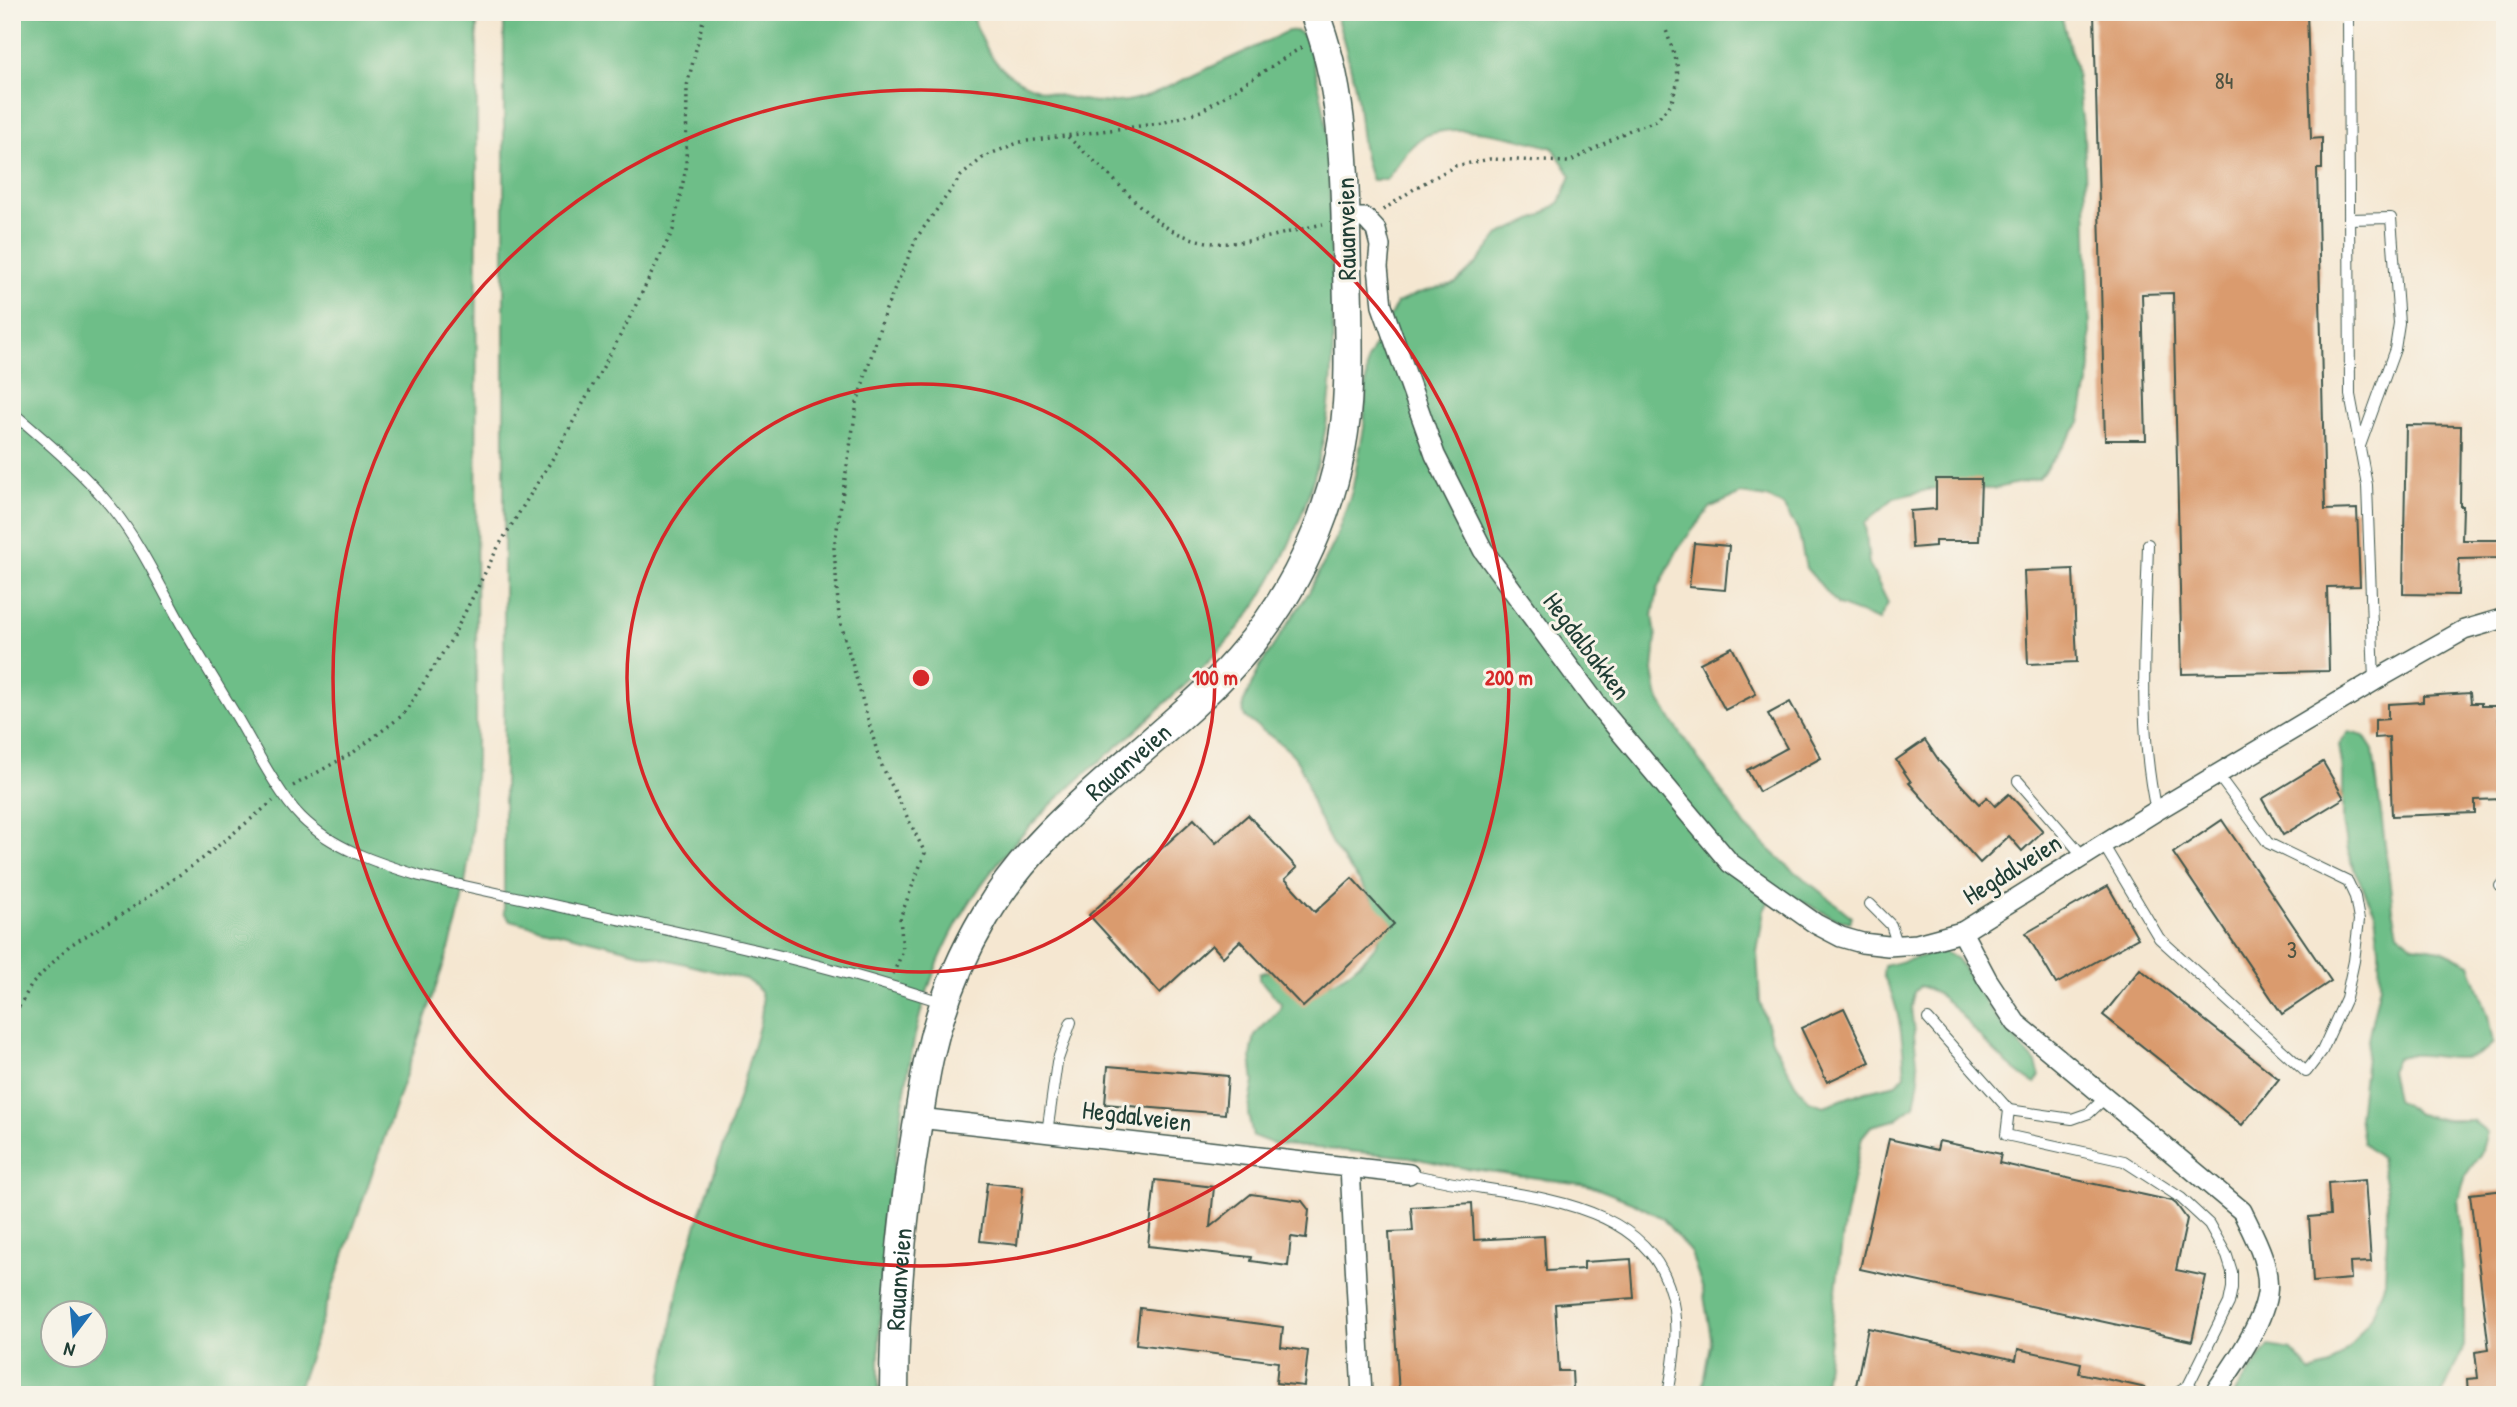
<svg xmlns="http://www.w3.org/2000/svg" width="2517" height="1407" font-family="'Patrick Hand',sans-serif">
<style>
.forest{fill:#6ebe88;stroke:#467e5e;stroke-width:2;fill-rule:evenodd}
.building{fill:#da9b6e}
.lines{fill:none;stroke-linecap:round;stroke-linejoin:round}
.lane-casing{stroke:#3f564c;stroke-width:12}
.street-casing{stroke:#3f564c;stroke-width:22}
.secondary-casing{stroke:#3f564c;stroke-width:31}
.path{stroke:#3f564c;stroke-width:3.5;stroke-dasharray:2 5;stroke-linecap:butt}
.lane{stroke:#fff;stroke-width:10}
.street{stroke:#fff;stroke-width:19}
.secondary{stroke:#fff;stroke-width:28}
.ring{fill:none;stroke:#d62828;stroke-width:3.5}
.labels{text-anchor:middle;stroke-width:6;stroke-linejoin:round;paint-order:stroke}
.number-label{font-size:23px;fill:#4e5442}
.street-label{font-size:26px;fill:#1f3d34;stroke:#f7f3e8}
.centre{fill:#d62828;stroke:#f7f3e8;stroke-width:3.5}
.ring-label{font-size:21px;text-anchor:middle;font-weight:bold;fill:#d62828;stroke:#f7f3e8;stroke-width:6;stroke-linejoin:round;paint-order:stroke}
</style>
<rect width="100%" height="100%" fill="#f7f3e8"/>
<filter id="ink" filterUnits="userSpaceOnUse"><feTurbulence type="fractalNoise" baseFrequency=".0143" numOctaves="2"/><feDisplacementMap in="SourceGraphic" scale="14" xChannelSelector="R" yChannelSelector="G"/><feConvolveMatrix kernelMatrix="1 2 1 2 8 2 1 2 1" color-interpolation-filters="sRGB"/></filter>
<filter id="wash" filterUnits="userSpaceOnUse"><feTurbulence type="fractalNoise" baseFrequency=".00686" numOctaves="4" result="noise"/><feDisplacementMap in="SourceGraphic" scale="28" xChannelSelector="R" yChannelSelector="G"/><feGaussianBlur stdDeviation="1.57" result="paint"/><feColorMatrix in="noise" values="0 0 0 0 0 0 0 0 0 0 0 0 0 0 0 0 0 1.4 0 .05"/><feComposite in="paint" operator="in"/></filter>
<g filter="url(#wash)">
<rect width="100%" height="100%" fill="#f5e7d1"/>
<g class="forest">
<path d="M12 12H477L476 758C473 823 470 884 450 946L296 1395H12ZM52 1312H94V1354H52Z"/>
<path d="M504 12H971C989 62 1002 79 1053 94 1077 100 1102 105 1127 101 1149 97 1172 85 1192 76 1219 63 1247 51 1274 38 1286 30 1298 26 1307 40 1315 71 1325 103 1327 136 1330 173 1330 211 1331 249 1333 313 1337 382 1322 445 1311 497 1289 553 1260 598 1235 639 1198 671 1164 704 1136 733 1103 757 1073 784 1029 824 987 870 958 922 917 995 909 1059 898 1139 885 1224 878 1309 879 1395H658C671 1350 672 1303 686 1259 706 1192 732 1127 749 1060 754 1044 761 1025 762 1008 763 993 759 986 745 979L510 920 504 913Z"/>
<path d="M1335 12H2060L2075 65 2084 133 2091 368 2080 423 2039 478 1993 489 1936 488 1894 498 1865 523 1869 564 1888 603 1879 620 1838 605 1806 568 1798 530 1783 506 1768 498 1741 494 1711 507 1679 547 1658 589 1653 615 1656 638 1653 671 1657 695 1674 724 1746 827 1782 861 1852 917 1850 922 1834 918 1792 896 1771 898 1764 910 1757 952 1760 1001 1772 1040 1795 1083 1809 1101 1824 1106 1866 1091 1897 1084 1905 1075C1903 1041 1900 1005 1883 975L1884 966 1943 951 1957 959 1997 1019 2036 1063 2040 1076 2035 1084C2016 1073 2000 1057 1985 1042 1965 1021 1949 995 1920 986L1914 992 1911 1007 1919 1079 1914 1106 1895 1120 1871 1126 1862 1137 1844 1225 1823 1395H1701L1711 1338 1703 1290 1691 1253 1662 1218 1634 1203 1588 1185 1451 1166 1410 1157 1274 1144 1253 1136 1248 1114 1254 1082 1251 1056 1255 1035 1280 1009 1281 1003 1259 979V974C1283 961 1311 997 1340 978 1354 969 1380 948 1381 931 1384 903 1346 868 1332 844 1326 833 1320 821 1315 810 1307 791 1307 773 1294 756 1285 744 1257 728 1244 716L1243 704 1260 666 1309 592 1334 543 1352 491 1364 428 1367 360 1397 303 1419 293 1456 283 1477 263 1500 234 1539 217 1560 202 1571 176 1553 148C1520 138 1459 121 1425 136 1412 142 1395 168 1386 180H1372C1361 153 1361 126 1357 98 1352 69 1344 41 1335 12Z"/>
<path d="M2349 732 2364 736 2373 750 2393 909 2398 933 2414 946 2442 950 2470 964 2488 1016 2493 1043C2466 1074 2429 1046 2396 1058L2390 1071 2396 1099 2418 1114 2447 1120H2472L2487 1132 2481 1153 2467 1173 2458 1199 2464 1272V1346L2442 1395H2233L2269 1346 2291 1350 2311 1372 2330 1366 2351 1345 2372 1316 2385 1281 2387 1237V1192L2380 1158 2363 1143 2359 1117 2368 1039 2380 985 2379 948 2375 913 2350 860 2343 823V770L2339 745Z"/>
</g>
<g id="blocks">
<g class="building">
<path d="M2094 12H2307L2311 139 2322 138V169H2317L2325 510 2357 509 2360 586 2327 587 2329 671 2182 674 2173 293 2142 294 2146 440H2105Z"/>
<path d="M2406 425 2461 426 2460 506H2463L2462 540H2503V558L2459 559 2458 595 2403 594Z"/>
<path d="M1936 479H1981L1979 541H1935V546L1912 548 1910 511 1936 509Z"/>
<path d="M1694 543 1729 546 1725 590 1689 587Z"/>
<path d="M2073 569 2077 662 2028 664 2024 571Z"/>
<path d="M1732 647 1756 694 1725 710 1700 663Z"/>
<path d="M2470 693 2471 703H2481V706H2498L2503 799 2475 800V813L2392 816 2389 737 2375 738V720L2388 719V704L2423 702V696Z"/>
<path d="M1790 702 1821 758 1759 792 1747 770 1787 748 1768 714Z"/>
<path d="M1925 740 1940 762 1979 804 1987 797 1995 806 2009 794 2043 831 2022 851 2009 836 1980 863 1909 783 1911 782 1896 760Z"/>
<path d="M2323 762 2344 798 2283 835 2262 799Z"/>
<path d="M1248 815 1297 868 1285 879 1315 912 1352 878 1394 924 1303 1007 1240 941 1223 957 1212 945 1160 993 1089 915 1194 819 1216 843Z"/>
<path d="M2222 820 2331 981 2282 1014 2173 853Z"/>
<path d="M2108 886 2138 938 2056 984 2026 933Z"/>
<path d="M2140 969 2279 1079 2242 1125 2103 1015Z"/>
<path d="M1844 1008 1870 1062 1827 1082 1801 1028Z"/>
<path d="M1108 1066 1228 1076 1225 1114 1105 1104Z"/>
<path d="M1889 1139 1937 1150 1939 1141 2001 1154 1999 1163 2172 1201 2176 1204 2187 1219 2176 1270 2206 1276 2192 1341 1860 1269Z"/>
<path d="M1155 1180 1214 1187 1210 1227 1251 1194 1302 1201 1309 1210 1306 1239 1291 1237 1288 1266 1251 1261 1252 1257 1148 1246Z"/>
<path d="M2365 1180 2371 1262 2350 1263 2351 1279 2313 1282 2309 1217 2330 1215 2328 1183Z"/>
<path d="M987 1183 1023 1187 1017 1245 980 1241Z"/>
<path d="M2505 1190V1395H2468L2467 1379 2478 1378 2475 1352 2489 1350 2470 1194Z"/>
<path d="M1472 1203 1474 1240 1544 1236 1546 1271 1584 1269V1262L1631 1259 1634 1298 1555 1304 1559 1371H1572L1573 1390 1552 1391V1395H1399L1389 1232 1413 1231 1411 1207Z"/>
<path d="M1140 1308 1283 1327 1281 1347 1308 1351 1304 1386 1276 1383 1278 1362 1136 1344Z"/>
<path d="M1868 1328 2016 1360 2018 1349 2081 1363 2079 1373 2146 1388 2145 1395H1854Z"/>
</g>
</g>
</g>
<g filter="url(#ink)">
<use href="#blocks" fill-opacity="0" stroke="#3f564c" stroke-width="2"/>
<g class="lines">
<g class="lane-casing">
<g id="lane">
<path d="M2348 12 2350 395 2367 485 2374 681"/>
<path d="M2349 219 2391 218 2399 323 2395 349 2360 446"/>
<path d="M12 412C47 442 83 472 112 508 140 543 159 584 180 622 197 652 215 681 232 709 251 740 277 793 301 817 333 849 378 863 420 876 594 916 772 946 941 1002"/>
<path d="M2148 544C2146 633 2137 724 2156 811"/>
<path d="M2018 781 2083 856"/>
<path d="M2103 844 2159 938 2306 1072 2322 1051 2346 998 2354 961 2359 920 2355 897 2348 882 2268 843 2217 774"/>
<path d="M2500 886H2505"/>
<path d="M1870 904 1891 925 1898 946"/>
<path d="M1928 1019 2009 1110"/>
<path d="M2105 1098 2089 1113 2072 1119 2009 1110 2006 1135 2124 1161 2181 1198 2209 1224 2227 1256 2232 1272V1288L2229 1303 2188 1386 2203 1395"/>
<path d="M1047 1133 1057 1062 1071 1022"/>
<path d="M1409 1174C1433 1179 1458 1184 1483 1188 1560 1200 1661 1214 1674 1309 1678 1338 1673 1367 1668 1395"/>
<path d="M2174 1395 2188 1386"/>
</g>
</g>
<g class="street-casing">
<g id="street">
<path d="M1346 218H1365L1376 230 1380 246 1378 267 1382 306 1435 455 1483 550 1595 702 1730 863 1816 924 1841 937 1862 943 1888 946 1917 944 1962 932"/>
<path d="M919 1118 1409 1174"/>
<path d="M1350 1167 1362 1395"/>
<path d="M2213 1395C2232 1368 2262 1326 2267 1294 2271 1265 2254 1236 2242 1211L2016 1023 1987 979 1962 932 2156 811 2374 681 2464 630 2505 618"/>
</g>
</g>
<g class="secondary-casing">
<g id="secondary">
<path id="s1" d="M894 1395C894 1304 902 1216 917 1127 921 1104 924 1081 929 1058 940 1008 959 960 985 916 1047 811 1159 748 1238 659 1304 585 1345 485 1348 386 1350 335 1347 283 1346 232 1344 156 1342 83 1314 12"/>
</g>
</g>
<g class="path">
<path d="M1068 137C1082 150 1097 163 1111 177 1142 207 1161 234 1207 242 1239 248 1290 231 1323 224"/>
<path d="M1383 210 1417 187 1455 166 1490 159 1569 162 1630 130 1656 121 1671 104 1678 81 1677 63 1666 30"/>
<path d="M293 786 354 752 403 715 451 640 498 547 556 453 626 325 673 230 686 168 687 86 705 12"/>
<path d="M893 974 903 951 900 918 925 853 880 762 839 617 834 548 857 403 884 314 917 237 961 176 985 156 1020 142 1162 123 1201 111 1302 47"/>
<path d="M12 1019 32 984 69 946 129 910 202 859 273 801"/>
</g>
<use href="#lane" class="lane"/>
<use href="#street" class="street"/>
<use href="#secondary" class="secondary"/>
</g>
</g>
<g class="ring">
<circle cx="921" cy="678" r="294"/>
<circle cx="921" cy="678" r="588"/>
</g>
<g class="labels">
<g class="number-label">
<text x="2224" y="89">84</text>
<text x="2292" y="958">3</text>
</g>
<g class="street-label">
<text transform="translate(1346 229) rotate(-91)" y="9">Rauanveien</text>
<text transform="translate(1587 646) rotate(53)" y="9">Hegdalbakken</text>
<text dy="9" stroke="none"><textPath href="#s1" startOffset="704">Rauanveien</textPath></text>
<text transform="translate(2012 869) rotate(-32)" y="9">Hegdalveien</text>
<text transform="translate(1137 1116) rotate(7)" y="9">Hegdalveien</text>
<text dy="9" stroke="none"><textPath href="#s1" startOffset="116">Rauanveien</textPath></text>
</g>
</g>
<circle cx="921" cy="678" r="10" class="centre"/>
<g class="ring-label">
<text x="1215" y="685">100 m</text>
<text x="1509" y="685">200 m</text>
</g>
<rect width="2517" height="1407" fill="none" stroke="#f7f3e8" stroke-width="42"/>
<g transform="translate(74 1334) rotate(196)"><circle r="33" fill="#f7f3e8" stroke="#a1aaa0" stroke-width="2"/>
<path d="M0-5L12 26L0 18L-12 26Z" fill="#1f6fb2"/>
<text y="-10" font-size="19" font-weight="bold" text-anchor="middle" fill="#1f3d34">N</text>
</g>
</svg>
